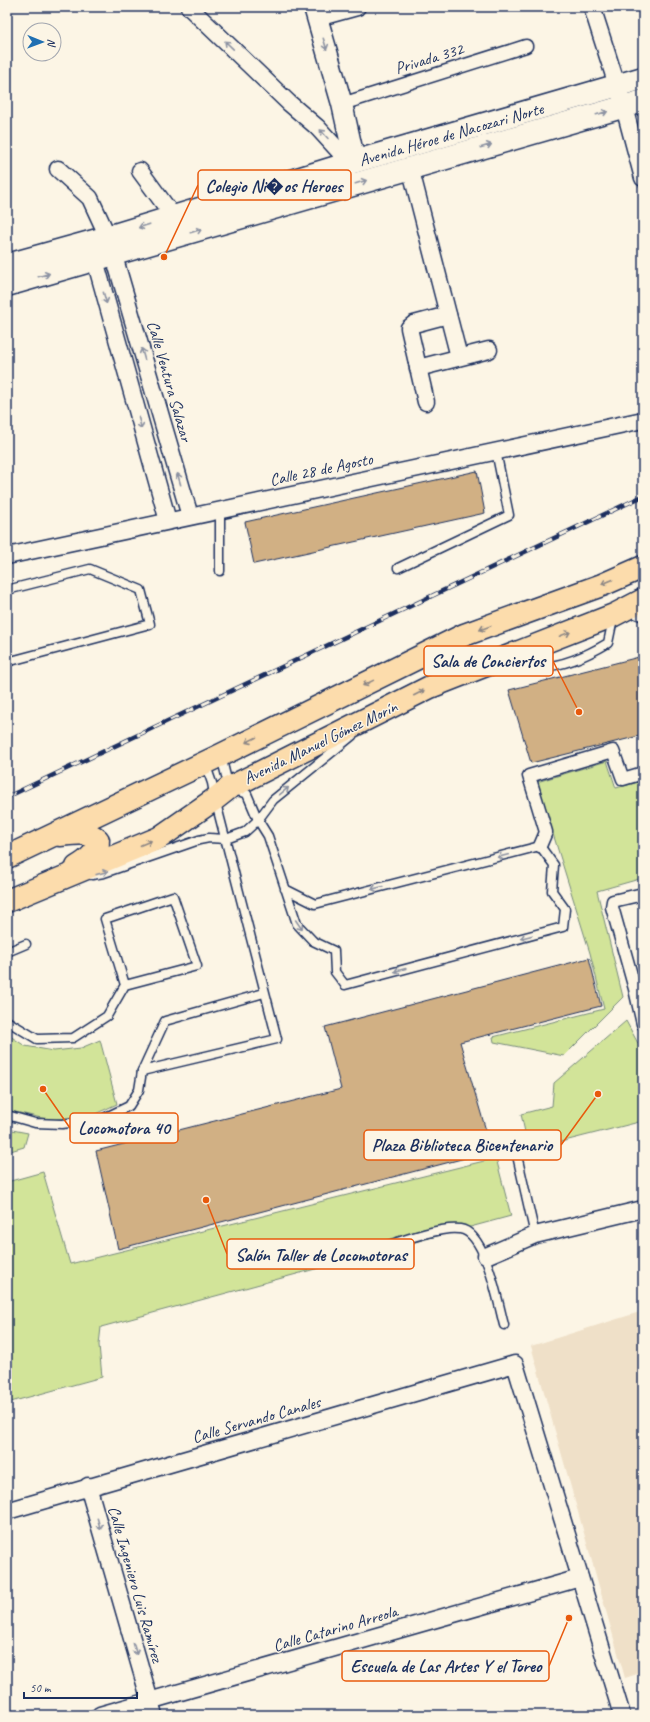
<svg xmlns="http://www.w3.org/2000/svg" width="650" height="1722" font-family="Caveat,sans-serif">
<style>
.built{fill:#efe0c8}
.green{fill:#d2e499;stroke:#768a7c}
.building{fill:#d1b084;stroke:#1b2f5e}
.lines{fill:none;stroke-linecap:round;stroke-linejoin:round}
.service-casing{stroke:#1b2f5e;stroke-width:11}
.pedestrian-casing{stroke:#1b2f5e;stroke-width:15}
.minor-casing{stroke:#1b2f5e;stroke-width:19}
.tertiary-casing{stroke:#1b2f5e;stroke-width:23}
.secondary-casing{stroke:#1b2f5e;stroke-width:25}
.primary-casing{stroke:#1b2f5e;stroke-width:25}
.service{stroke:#fcf5e5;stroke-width:8}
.pedestrian{stroke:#fcf5e5;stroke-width:12}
.minor{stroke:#fcf5e5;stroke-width:16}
.tertiary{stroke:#fcf5e5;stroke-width:20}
.secondary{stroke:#fcf5e5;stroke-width:22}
.primary{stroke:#fcdcac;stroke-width:22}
.rail-casing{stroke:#1b2f5e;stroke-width:4.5}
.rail{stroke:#fcf5e5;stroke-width:3;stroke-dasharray:9;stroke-linecap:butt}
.oneway{stroke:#8c92a2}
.oneway2{stroke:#8c8685}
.labels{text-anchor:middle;stroke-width:3;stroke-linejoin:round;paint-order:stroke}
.street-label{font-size:17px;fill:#1b2f5e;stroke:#fcf5e5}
.leader{fill:none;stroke:#e8590c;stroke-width:1.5}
.callout-dot{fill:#e8590c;stroke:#fcf5e5;stroke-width:1.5}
.callout{fill:#fcf5e5;stroke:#e8590c;stroke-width:1.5}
.callout-label{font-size:18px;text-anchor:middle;font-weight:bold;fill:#1b2f5e}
</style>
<rect width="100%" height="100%" fill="#fcf5e5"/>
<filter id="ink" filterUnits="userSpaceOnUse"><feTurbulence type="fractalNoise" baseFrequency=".025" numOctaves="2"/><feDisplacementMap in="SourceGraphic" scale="8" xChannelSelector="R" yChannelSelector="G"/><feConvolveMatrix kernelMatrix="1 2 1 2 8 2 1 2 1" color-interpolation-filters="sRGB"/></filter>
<g filter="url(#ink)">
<path class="built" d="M643 1311V1672L625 1678 531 1346Z"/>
<g class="green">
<path d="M607 761 616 788 643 781V878L597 891 623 997 564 1056 494 1042 493 1037 604 1009 590 953 537 782Z"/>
<path d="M626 1021 640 1047 643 1060V1121L529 1150 521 1114 552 1106 554 1083Z"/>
<path d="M7 1034 25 1046 54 1051 81 1048 100 1040 117 1104 93 1115 50 1120 7 1110Z"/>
<path d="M7 1129 28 1133 24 1147 7 1152Z"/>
<path d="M496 1158 511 1216 101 1327 99 1345 102 1377 7 1403V1182L43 1172 70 1264Z"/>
</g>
<g class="building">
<path d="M477 471 485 513 254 564 245 522Z"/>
<path d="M643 656V735L531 763 509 690Z"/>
<path d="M589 958 601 1006 460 1042 492 1151 118 1249 96 1151 341 1089 325 1027Z"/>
</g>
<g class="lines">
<g class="service-casing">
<g id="service">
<path d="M220 511V571"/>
<path d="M398 568 509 515 496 451"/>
<path d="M7 590 90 569 141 590 150 624 7 662"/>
<path d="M628 611 643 617"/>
<path d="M507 663C518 664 530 667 541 667 564 666 588 655 608 643L613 619"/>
<path d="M221 756 229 788 247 794 258 820 268 836 297 924 313 941 334 951 335 972 345 985 563 927 565 909 552 891 554 865 540 846 315 904 285 889"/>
<path d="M92 875 104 873 199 840 209 838 226 839 245 832 258 820 273 800 352 736"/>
<path d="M7 952 26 944"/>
<path d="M7 1021 37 1039 73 1038 107 1016 125 985 197 966 173 896 105 919 125 985"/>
<path d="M142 1071 277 1039 215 799 212 783 205 763"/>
<path d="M7 1115 35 1123 62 1124 102 1119 129 1106 139 1090 142 1071 165 1021 264 993"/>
<path d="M516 1151 535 1235"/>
<path d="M371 1251C393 1244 438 1226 460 1229 486 1232 498 1303 504 1325"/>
</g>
</g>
<g class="pedestrian-casing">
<g id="pedestrian">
<path d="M342 104 526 46"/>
<path d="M540 846 546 832 529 776 613 751 623 779 643 773"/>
<path d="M643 894 613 901 612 907 635 989 643 1024"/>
</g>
</g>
<g class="minor-casing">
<g id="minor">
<path d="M189 7 289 103 317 127 350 163"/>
<path d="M592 7 624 107 643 178"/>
<path d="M317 18 357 7"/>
<path d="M410 167 459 357"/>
<path d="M58 169 90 198 108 237"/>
<path d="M140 171 173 216"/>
<path d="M114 256 190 516"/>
<path d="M95 260 168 521"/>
<path d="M418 368 489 350"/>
<path d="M426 402 409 328 414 324 448 315"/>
<path d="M7 556 643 420"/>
<path d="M486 1256 535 1235 643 1209"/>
<path d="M88 1486 154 1715"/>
<path d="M7 1511 515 1364 622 1715"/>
<path d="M100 1715 580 1578"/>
</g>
</g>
<g class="tertiary-casing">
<path id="tertiary" d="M314 7 342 104 355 162"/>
</g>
<g class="secondary-casing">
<g id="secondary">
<path d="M7 265 108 237 350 163 643 78"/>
<path d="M7 285 643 101"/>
</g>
</g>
<g class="primary-casing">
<g id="primary">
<path d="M60 835C72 834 88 830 98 840 99 853 87 861 77 867"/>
<path d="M7 857 221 755 464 635 602 585 643 567"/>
<path d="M7 901 159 838 215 799 229 788 430 687 614 615 643 600"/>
</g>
</g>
<use href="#service" class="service"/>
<use href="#pedestrian" class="pedestrian"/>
<use href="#minor" class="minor"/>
<use href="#tertiary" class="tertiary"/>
<use href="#secondary" class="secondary"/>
<use href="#primary" class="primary"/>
<g class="rail-casing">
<path id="rail" d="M7 797 643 496"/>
</g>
<use href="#rail" class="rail"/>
</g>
<defs><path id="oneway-shaft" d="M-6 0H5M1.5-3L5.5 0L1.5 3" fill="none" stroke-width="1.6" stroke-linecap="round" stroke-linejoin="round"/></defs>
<g class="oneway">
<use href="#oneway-shaft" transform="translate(325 44) rotate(73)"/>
<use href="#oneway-shaft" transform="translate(229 45) rotate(-136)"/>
<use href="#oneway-shaft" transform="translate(602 113) rotate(-16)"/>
<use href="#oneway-shaft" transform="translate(324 134) rotate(-132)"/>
<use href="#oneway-shaft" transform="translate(486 146) rotate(-16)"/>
<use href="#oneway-shaft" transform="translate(361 182) rotate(-17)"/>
<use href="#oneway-shaft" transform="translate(144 226) rotate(162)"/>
<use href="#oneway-shaft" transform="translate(196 231) rotate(-17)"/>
<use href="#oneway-shaft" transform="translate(44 275) rotate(-16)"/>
<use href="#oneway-shaft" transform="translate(105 298) rotate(74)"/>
<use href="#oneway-shaft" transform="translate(143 354) rotate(-106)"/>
<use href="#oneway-shaft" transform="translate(140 423) rotate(74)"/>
<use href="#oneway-shaft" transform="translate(179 479) rotate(-106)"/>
<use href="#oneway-shaft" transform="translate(284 791) rotate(-39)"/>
<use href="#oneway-shaft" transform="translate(503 856) rotate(166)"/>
<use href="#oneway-shaft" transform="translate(102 873) rotate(-14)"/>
<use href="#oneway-shaft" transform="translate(377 888) rotate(166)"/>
<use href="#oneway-shaft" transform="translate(299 925) rotate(56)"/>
<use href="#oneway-shaft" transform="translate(526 937) rotate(165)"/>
<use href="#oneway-shaft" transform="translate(400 970) rotate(165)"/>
<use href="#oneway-shaft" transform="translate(99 1524) rotate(74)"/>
<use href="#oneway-shaft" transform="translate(135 1649) rotate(74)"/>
</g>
<g class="oneway2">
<use href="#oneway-shaft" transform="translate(607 582) rotate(157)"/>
<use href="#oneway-shaft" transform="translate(485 628) rotate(160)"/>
<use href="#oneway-shaft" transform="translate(565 634) rotate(-22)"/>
<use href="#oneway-shaft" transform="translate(368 683) rotate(154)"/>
<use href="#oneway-shaft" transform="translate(419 693) rotate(-27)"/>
<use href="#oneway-shaft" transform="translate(251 740) rotate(154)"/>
<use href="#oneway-shaft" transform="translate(146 843) rotate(-23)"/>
</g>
</g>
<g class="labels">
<g class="street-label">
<text transform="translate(429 58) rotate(-17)" y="6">Privada 332</text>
<text transform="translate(451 134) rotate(-16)" y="6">Avenida Héroe de Nacozari Norte</text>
<text transform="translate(170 381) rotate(74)" y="6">Calle Ventura Salazar</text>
<text transform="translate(321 469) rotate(-12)" y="6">Calle 28 de Agosto</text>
<text transform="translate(320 742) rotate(-26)" y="6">Avenida Manuel Gómez Morín</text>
<text transform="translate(256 1419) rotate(-16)" y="6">Calle Servando Canales</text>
<text transform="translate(136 1584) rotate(74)" y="6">Calle Ingeniero Luis Ramírez</text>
<text transform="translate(335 1628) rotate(-16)" y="6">Calle Catarino Arreola</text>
</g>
</g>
<path class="leader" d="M164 257L198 185M579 712L553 661M43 1089L70 1128M598 1094L561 1145M206 1200L227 1254M569 1618L549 1666"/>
<g class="callout-dot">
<circle cx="164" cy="257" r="4"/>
<circle cx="579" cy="712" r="4"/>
<circle cx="43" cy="1089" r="4"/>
<circle cx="598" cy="1094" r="4"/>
<circle cx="206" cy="1200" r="4"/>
<circle cx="569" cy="1618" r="4"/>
</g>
<g class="callout">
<rect x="198" y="170" width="153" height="30" rx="4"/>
<rect x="424" y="646" width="129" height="30" rx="4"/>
<rect x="70" y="1113" width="108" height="30" rx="4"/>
<rect x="364" y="1130" width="197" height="30" rx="4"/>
<rect x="227" y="1239" width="187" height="30" rx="4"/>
<rect x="342" y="1651" width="207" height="30" rx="4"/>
</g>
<g class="callout-label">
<text x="274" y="192">Colegio Ni�os Heroes</text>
<text x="488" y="667">Sala de Conciertos</text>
<text x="124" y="1134">Locomotora 40</text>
<text x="462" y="1151">Plaza Biblioteca Bicentenario</text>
<text x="321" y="1261">Salón Taller de Locomotoras</text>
<text x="446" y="1672">Escuela de Las Artes Y el Toreo</text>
</g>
<rect width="650" height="1722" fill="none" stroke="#fcf5e5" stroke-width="24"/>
<rect x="12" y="12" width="626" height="1698" fill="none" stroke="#1b2f5e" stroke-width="1.5" filter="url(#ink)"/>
<g transform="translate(42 42) rotate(91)"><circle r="19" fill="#fcf5e5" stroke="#a2a6af"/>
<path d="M0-3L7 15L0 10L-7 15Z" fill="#1f6fb2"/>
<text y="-6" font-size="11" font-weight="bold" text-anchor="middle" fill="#1b2f5e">N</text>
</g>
<path d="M24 1692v6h113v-6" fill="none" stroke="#1b2f5e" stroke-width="2"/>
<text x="30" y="1692" font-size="12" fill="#1b2f5e" stroke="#fcf5e5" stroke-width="3" paint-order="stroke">50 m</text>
</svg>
